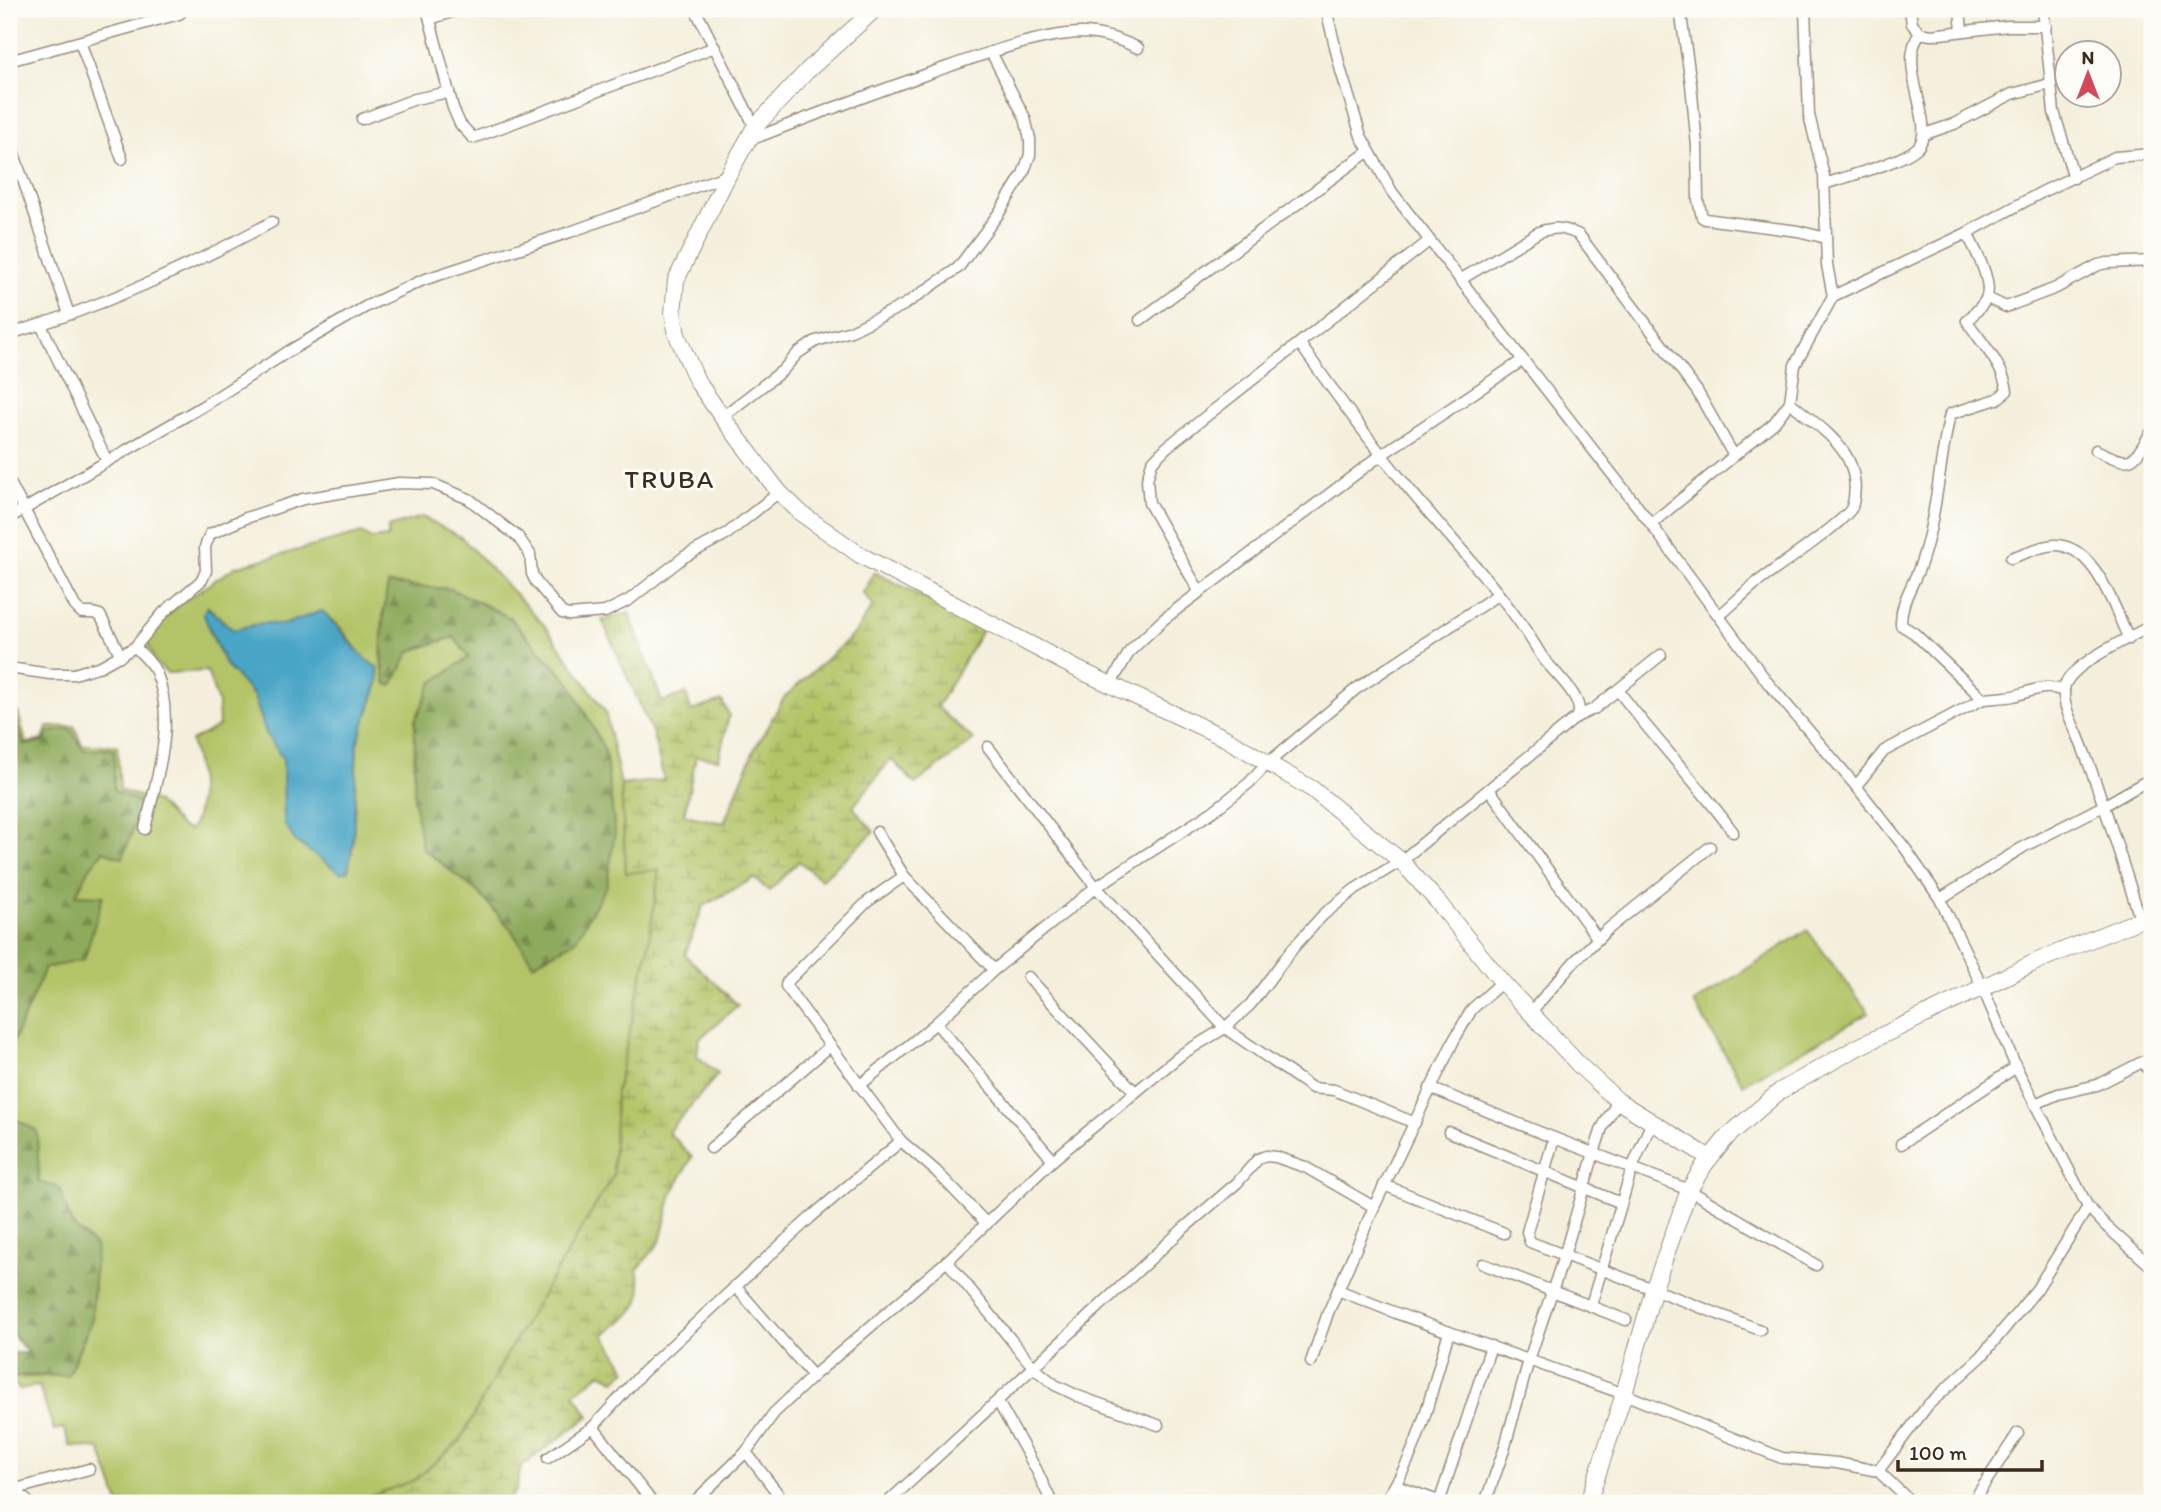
<svg xmlns="http://www.w3.org/2000/svg" width="2161" height="1512" font-family="Itim,sans-serif">
<style>
.green{fill:#b3c468;stroke:#777743;stroke-width:2;fill-rule:evenodd}
.forest{fill:url(#forest-firs);stroke:#646a3d;stroke-width:2}
.wetland{fill:url(#wetland-marsh);stroke:#777743;stroke-width:2}
.water{fill:#48a5c6;stroke:#426872;stroke-width:2}
.lines{fill:none;stroke-linecap:round;stroke-linejoin:round}
.street-casing{stroke:#988c7d;stroke-width:13}
.secondary-casing{stroke:#988c7d;stroke-width:18}
.street{stroke:#fff;stroke-width:10}
.secondary{stroke:#fff;stroke-width:16}
.labels{text-anchor:middle;stroke-width:6;stroke-linejoin:round;paint-order:stroke}
.quarter-label{font-size:26px;letter-spacing:2px;fill:#3b2a1e;stroke:#fdfcf7}
</style>
<defs>
<pattern id="forest-firs" width="22" height="20" patternUnits="userSpaceOnUse" patternTransform="scale(1.75)"><rect width="22" height="20" fill="#8eaa5c"/><path d="M5 1l3.5 6h-7zM16 11l3.5 6h-7z" fill="#758b4b"/></pattern>
<pattern id="wetland-marsh" width="20" height="14" patternUnits="userSpaceOnUse" patternTransform="scale(1.75)"><rect width="20" height="14" fill="#b3c468"/><path d="M1 5h8M5 5V1M11 12h8M15 12V8" fill="none" stroke="#939f55"/></pattern>
</defs>
<rect width="100%" height="100%" fill="#fdfcf7"/>
<filter id="ink" filterUnits="userSpaceOnUse"><feTurbulence type="fractalNoise" baseFrequency=".0143" numOctaves="2"/><feDisplacementMap in="SourceGraphic" scale="14" xChannelSelector="R" yChannelSelector="G"/><feConvolveMatrix kernelMatrix="1 2 1 2 8 2 1 2 1" color-interpolation-filters="sRGB"/></filter>
<filter id="wash" filterUnits="userSpaceOnUse"><feTurbulence type="fractalNoise" baseFrequency=".00686" numOctaves="4" result="noise"/><feDisplacementMap in="SourceGraphic" scale="28" xChannelSelector="R" yChannelSelector="G"/><feGaussianBlur stdDeviation="1.57" result="paint"/><feColorMatrix in="noise" values="0 0 0 0 0 0 0 0 0 0 0 0 0 0 0 0 0 1.4 0 .05"/><feComposite in="paint" operator="in"/></filter>
<g filter="url(#wash)">
<rect width="100%" height="100%" fill="#f4efdc"/>
<g class="green">
<path d="M422 517 461 537 545 626 605 711 621 785 626 872 659 869 648 949 616 1093 613 1176 511 1347 460 1441 415 1480 361 1500 358 1503H119L100 1449 70 1446 64 1428 54 1430 39 1386 19 1389 9 1378 68 1375 96 1248 72 1225 59 1188 39 1182 37 1131 12 1117 9 1098V1051L45 968 102 896H75L89 869 103 851 122 857 114 791 84 750 44 742 23 745 16 720 9 722V712H18L26 743 43 740 47 727 74 726 82 745H117L120 790 157 802 182 828 191 830C205 803 199 769 191 741L219 726 218 703 207 671 167 673 155 662 146 639 178 605 235 567 362 533 371 539 388 537V527ZM451 589 509 617 569 683 533 964 511 929 479 893 422 848 432 683 469 658 454 637 410 651 386 684 381 662 383 611ZM208 607 233 630 263 623 283 625 322 611 342 629 379 680 357 744 353 843 285 781 283 759 266 733 254 696 225 664 209 630Z"/>
<path d="M1807 930 1869 1013 1743 1084 1694 1003Z"/>
</g>
<g class="forest">
<path d="M388 584 451 589 509 617 570 683 605 751 615 832 607 885 575 941 533 964 511 929 479 893 422 848 414 800 415 721 432 683 469 657 454 637 410 651 392 686 386 683C379 651 382 617 388 584Z"/>
<path d="M16 720 24 745 44 742 48 732 70 729 84 750 114 749V791L142 803 123 858 103 851 89 869 76 895 103 896 84 960 45 968 9 1051V722Z"/>
<path d="M9 1098 12 1117 37 1131 39 1182 59 1188 72 1225 96 1247 92 1319 68 1375 9 1376V1353H28L9 1330Z"/>
</g>
<path class="wetland" d="M874 572 984 627 937 707 974 740 915 784 891 759 853 807 874 832 821 880 799 861 769 891 754 878 703 906 685 955 738 1005 699 1039 697 1056 718 1074 668 1132 692 1157 672 1193 660 1242 637 1270C648 1309 632 1311 604 1335L627 1370 615 1380 601 1373 574 1394 589 1416 521 1467 516 1491 505 1503H358L361 1500 415 1480 460 1441 511 1347 613 1176 616 1093 648 949 659 870 626 873 621 785 664 780 653 734 602 620 629 613 662 702 686 693 691 711 722 701 729 715 719 759 696 756 684 815 724 823 754 750 784 698 854 634 873 606 863 593Z"/>
<path class="water" d="M207 607 233 630 263 623 283 625 322 611C342 629 356 654 378 668L379 680 357 744 353 843 348 871 341 873 296 842 284 823 283 759 266 733 254 696 225 664 203 613Z"/>
</g>
<g filter="url(#ink)">
<g class="lines">
<g class="street-casing">
<g id="street">
<path d="M427 9 453 108 460 124 473 138 715 47"/>
<path d="M695 9 755 127"/>
<path d="M1326 9 1341 71 1361 136 1392 192 1651 524 1768 683 1856 786 1905 848 1940 899 1982 986 2016 1067 2088 1207 2037 1289 1981 1357 1928 1405 1878 1471"/>
<path d="M1680 9 1691 84 1697 146 1698 200 1702 217 1705 219 1798 231 1826 238"/>
<path d="M1805 9 1809 115 1824 176 1827 265 1833 296"/>
<path d="M1910 9 1912 24 1920 33 1931 35 2008 26H2046"/>
<path d="M1960 9 1962 31"/>
<path d="M2043 9 2054 112 2074 178"/>
<path d="M430 19 461 9"/>
<path d="M80 42 122 159"/>
<path d="M9 61 179 14 185 9"/>
<path d="M362 119 415 99 449 92"/>
<path d="M1925 134 1954 124 2012 94 2050 84"/>
<path d="M9 139 69 314"/>
<path d="M748 141C809 116 871 94 933 72 976 57 1037 34 1082 33 1102 33 1121 40 1138 48"/>
<path d="M1825 184C1848 176 1900 163 1917 148 1939 127 1895 66 1920 33"/>
<path d="M1460 280 1539 232C1555 227 1563 227 1579 235L1697 391 1734 456"/>
<path d="M1987 298 2006 307 2056 288 2098 265 2107 263 2152 261"/>
<path d="M1140 320 1369 151"/>
<path d="M41 325 107 461"/>
<path d="M9 334C101 308 188 267 272 222"/>
<path d="M722 417 782 371 798 353 816 341 851 331 904 305 958 268 999 213 1023 174 1030 155V139L1025 118 991 52"/>
<path d="M2096 450C2133 468 2132 464 2152 431"/>
<path d="M9 481 75 606 82 613H93L100 615 121 656"/>
<path d="M9 518 203 406 289 351 367 306 423 280 570 232 728 175"/>
<path d="M1651 524 1774 423 1790 402 1795 365 1833 296 1967 233 2044 191 2115 157 2152 154"/>
<path d="M2011 558C2024 554 2040 546 2054 545 2095 544 2114 608 2129 639"/>
<path d="M1199 591 1149 503 1147 480 1152 462 1167 447 1429 241"/>
<path d="M1719 616C1731 606 1743 594 1755 584 1772 571 1847 521 1852 507 1857 491 1855 473 1848 459 1836 436 1809 419 1790 402"/>
<path d="M135 647C142 654 152 663 156 672 177 722 156 779 145 829"/>
<path d="M9 668 50 674H74L101 666 135 647 164 612 202 580 206 571 205 547 210 534 246 518 303 499 399 483 433 484 469 499 518 537 530 554 532 574 536 582 562 613 569 615 605 612 629 600 684 557 728 533 779 492"/>
<path d="M1110 685 1130 651 1164 619 1381 455 1523 360"/>
<path d="M1618 690C1654 739 1697 782 1733 832"/>
<path d="M1983 699C1992 698 2003 698 2013 696 2031 692 2044 683 2064 691"/>
<path d="M1578 716 1594 709 1661 655"/>
<path d="M988 747 1096 887 1225 1028 1312 1088 1334 1090 1415 1123"/>
<path d="M1856 786 1884 751 1983 699 1914 633 1901 625C1900 601 1914 585 1921 563 1937 516 1939 463 1950 414L1997 399 2007 391C2004 366 1981 342 1967 321 1973 314 1982 307 1986 299 1994 282 1974 248 1967 233"/>
<path d="M1489 789 1598 939"/>
<path d="M877 832 904 876 994 970"/>
<path d="M904 876 867 902 787 982 786 986 901 1141 936 1171 987 1224"/>
<path d="M1940 899 2025 846 2105 805 2152 778"/>
<path d="M2140 919C2121 857 2102 796 2078 736 2072 722 2060 701 2065 685 2074 662 2130 638 2152 625"/>
<path d="M1028 977 1135 1092"/>
<path d="M1530 1013 1574 962 1607 930 1710 847"/>
<path d="M936 1023 1053 1160"/>
<path d="M2144 1062 2152 1077"/>
<path d="M859 1086 936 1023 994 970 1096 887 1212 812 1249 783 1269 762 1356 689 1497 595"/>
<path d="M1430 1088 1554 1138"/>
<path d="M2035 1104 2058 1094 2097 1085 2152 1057"/>
<path d="M1449 1132 1621 1203"/>
<path d="M1901 1144 2016 1067"/>
<path d="M711 1148 829 1047"/>
<path d="M1384 1185 1504 1233"/>
<path d="M2088 1207 2106 1226 2152 1267"/>
<path d="M947 1261 1034 1368 1055 1385 1078 1396 1158 1425"/>
<path d="M1483 1264 1626 1320"/>
<path d="M735 1286 813 1376"/>
<path d="M1338 1290 1396 1313 1624 1394 1782 1458 1837 1463 1878 1471 1912 1503"/>
<path d="M1591 1305 1632 1168 1651 1124"/>
<path d="M1760 1330 1530 1242 1527 1232 1554 1138 1689 1190 1816 1265"/>
<path d="M1311 1362 1328 1313 1374 1207 1454 1040 1472 1009 1502 982"/>
<path d="M998 1402 1036 1469 1052 1503"/>
<path d="M593 1427 653 1503"/>
<path d="M548 1458 593 1427 643 1372 811 1217 901 1141"/>
<path d="M1396 1486 1444 1503"/>
<path d="M15 1489 29 1503"/>
<path d="M9 1491 89 1469"/>
<path d="M693 1503 746 1452"/>
<path d="M785 1503 746 1452 774 1413 813 1376 947 1261 1053 1160 1182 1054 1225 1028 1250 1005 1293 948 1323 915 1355 889 1401 861 1578 716C1585 697 1551 671 1541 655 1505 594 1454 543 1409 489 1370 442 1335 393 1300 344"/>
<path d="M887 1503 1184 1228 1237 1183 1258 1159 1266 1156 1276 1157 1305 1167 1374 1207"/>
<path d="M1383 1503C1420 1455 1431 1389 1449 1332"/>
<path d="M1439 1503 1491 1346"/>
<path d="M1485 1503 1504 1450 1529 1360 1564 1256 1594 1153 1602 1128 1618 1101"/>
<path d="M1972 1503 2018 1433"/>
</g>
</g>
<g class="secondary-casing">
<g id="secondary">
<path d="M875 9 807 71 755 127 728 175 676 280 673 313 677 335 697 381 722 417 779 492 802 514 860 555 1079 670 1225 738 1312 789 1401 861 1438 902 1502 982 1580 1066 1618 1101 1710 1158"/>
<path d="M1588 1503 1624 1394 1654 1288 1689 1190 1705 1164 1728 1136 1780 1091 1858 1047 2042 959 2152 915"/>
</g>
</g>
<use href="#street" class="street"/>
<use href="#secondary" class="secondary"/>
</g>
</g>
<g class="labels">
<g class="quarter-label">
<text x="670" y="488">TRUBA</text>
</g>
</g>
<rect width="2161" height="1512" fill="none" stroke="#fdfcf7" stroke-width="35"/>
<g transform="translate(2088 74)"><circle r="33" fill="#fdfcf7" stroke="#afa8a0" stroke-width="2"/>
<path d="M0-5L12 26L0 18L-12 26Z" fill="#d1495b"/>
<text y="-10" font-size="19" font-weight="bold" text-anchor="middle" fill="#3b2a1e">N</text>
</g>
<path d="M1898 1460v10h144v-10" fill="none" stroke="#3b2a1e" stroke-width="3.5"/>
<text x="1909" y="1460" font-size="21" fill="#3b2a1e" stroke="#fdfcf7" stroke-width="5" paint-order="stroke">100 m</text>
</svg>
